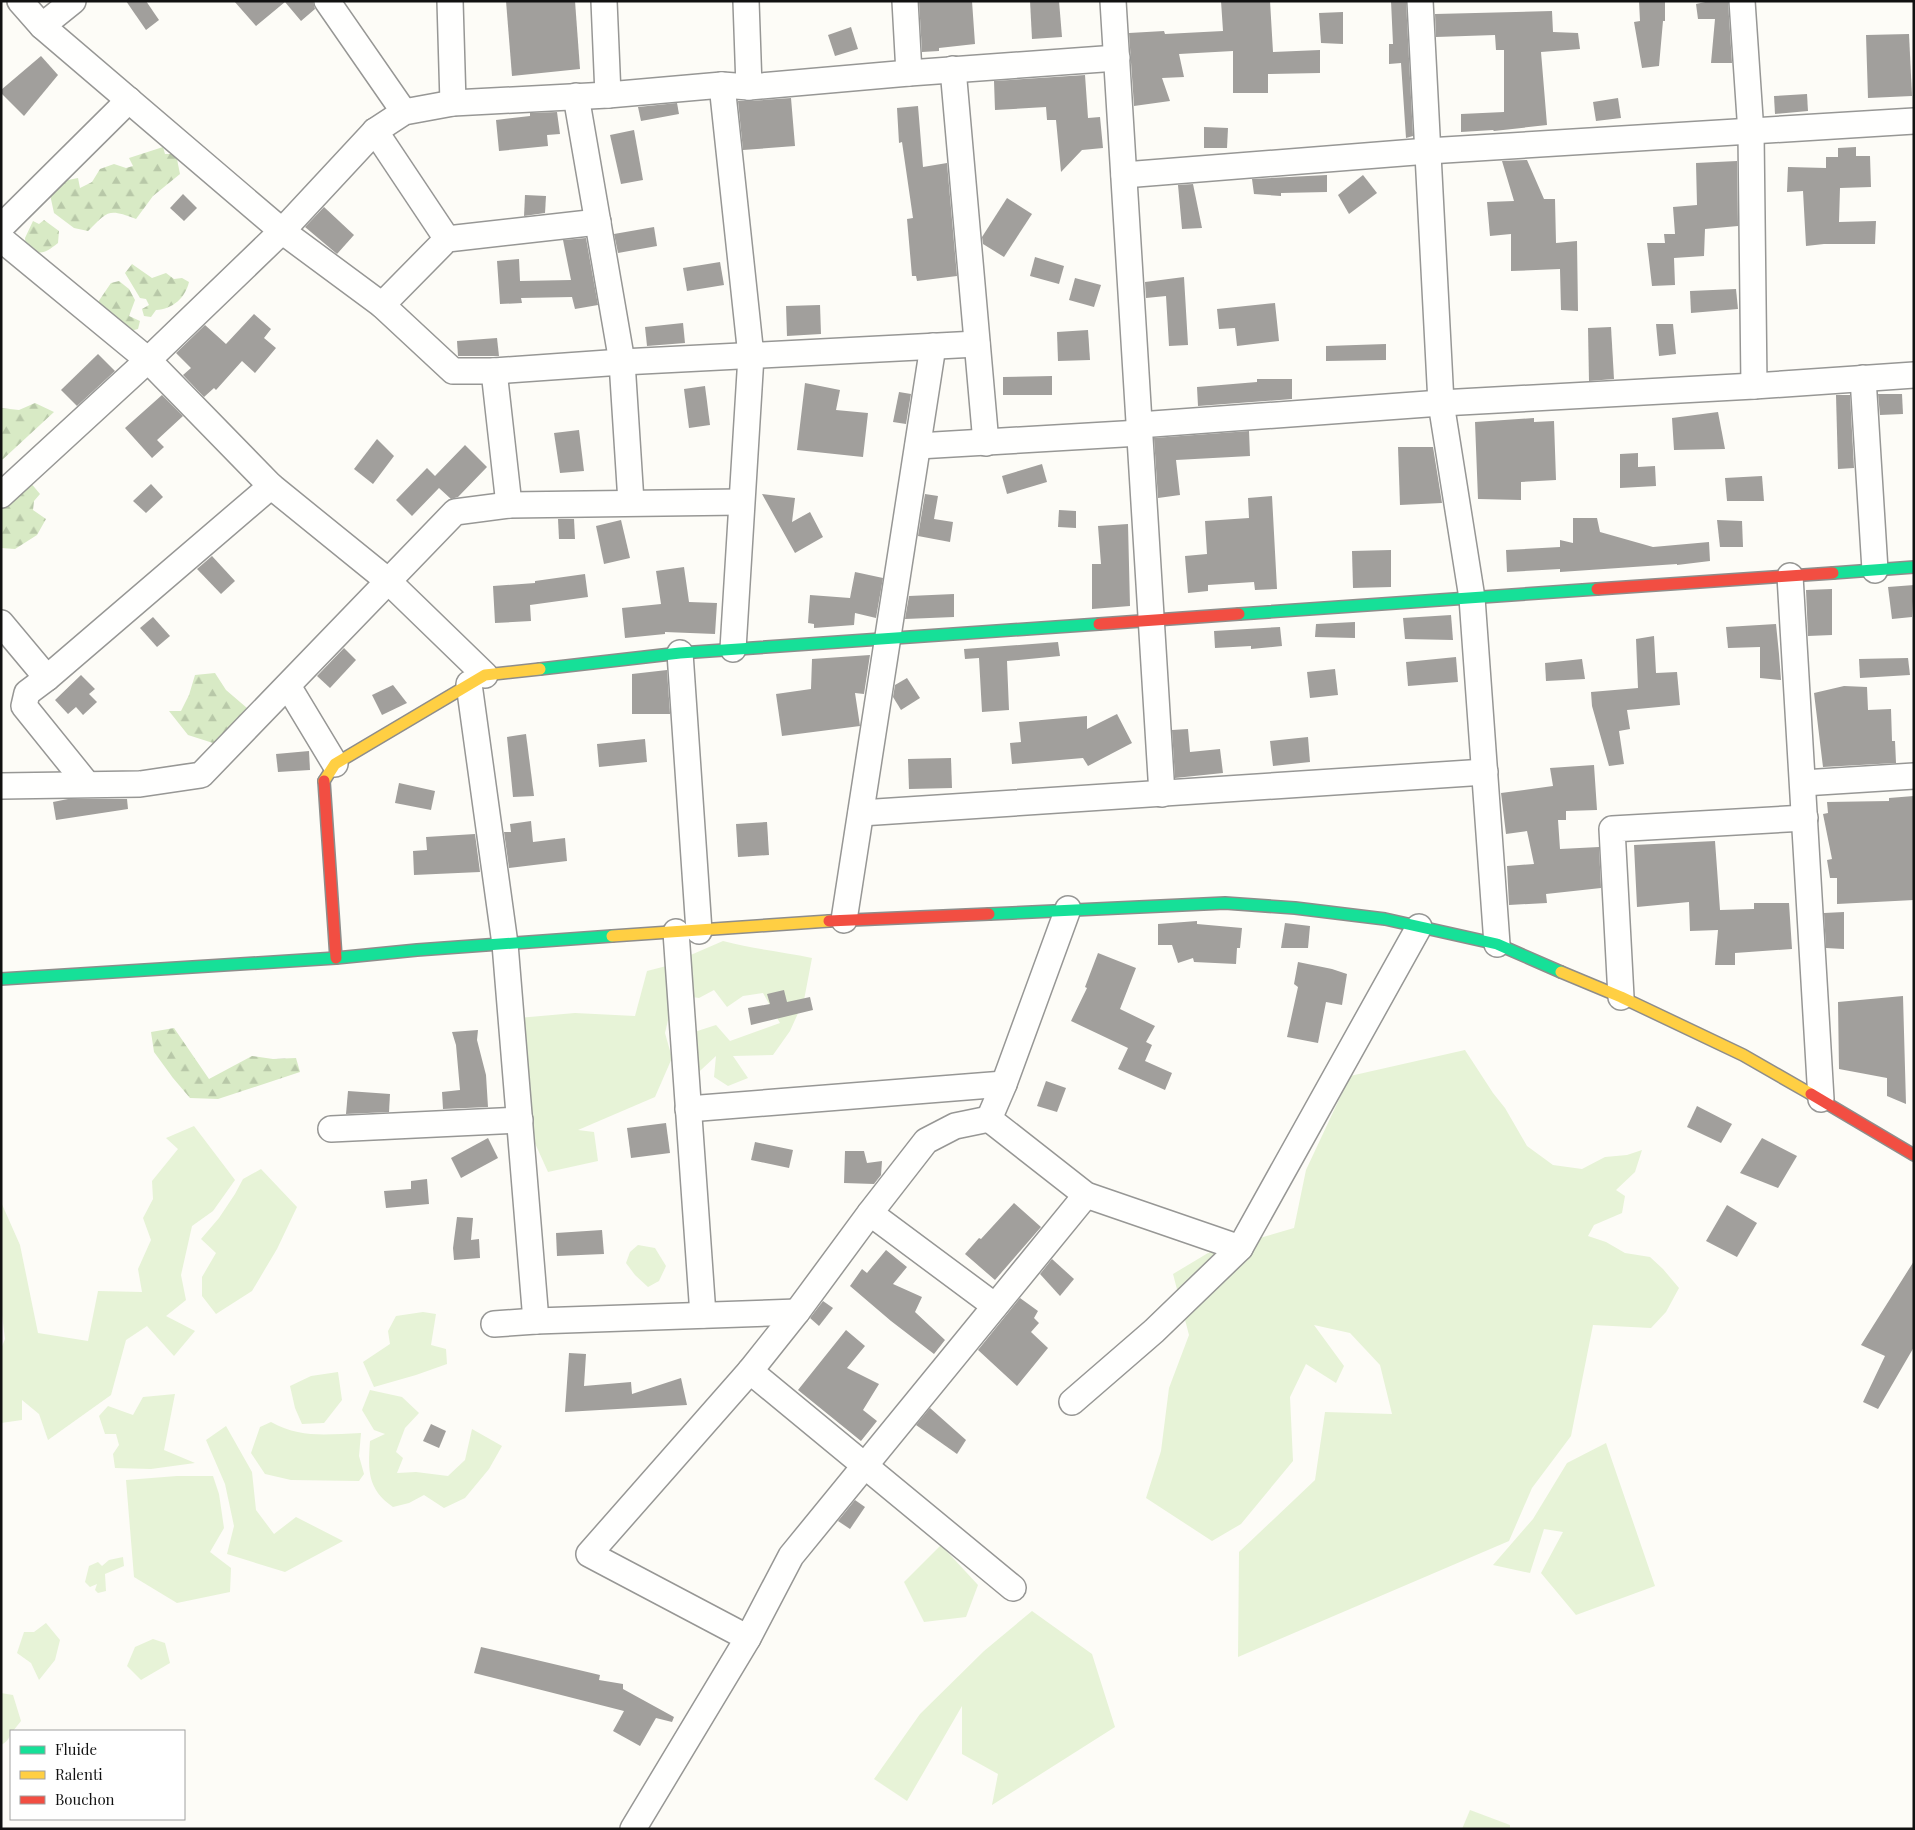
<svg xmlns="http://www.w3.org/2000/svg" width="1915" height="1830" font-family="'Playfair Display',serif">
<style>
.grass{fill:#e7f3d7}
.forest{fill:url(#forest-firs)}
.building{fill:#a19f9c}
.lines{fill:none;stroke-linecap:round;stroke-linejoin:round}
.street-casing{stroke:#979795;stroke-width:28}
.fast-casing{stroke:#8e8d8b;stroke-width:14}
.slow-casing{stroke:#8e8d8b;stroke-width:14}
.jam-casing{stroke:#8e8d8b;stroke-width:14}
.street{stroke:#fffffe;stroke-width:25}
.fast{stroke:#16e098;stroke-width:11}
.slow{stroke:#ffcf43;stroke-width:11}
.jam{stroke:#f24e42;stroke-width:11}
</style>
<defs>
<pattern id="forest-firs" width="22" height="20" patternUnits="userSpaceOnUse" patternTransform="scale(1.25)"><rect width="22" height="20" fill="#d8eac5"/><path d="M5 1l3.5 6h-7zM16 11l3.5 6h-7z" fill="#b8c8a8"/></pattern>
</defs>
<rect width="100%" height="100%" fill="#fdfcf7"/>
<g class="grass">
<path d="M723 941C753 949 783 952 812 958L804 1000 790 1031 773 1055 733 1056 748 1078 728 1086 714 1077 716 1056 687 1083 685 1035 716 1025 730 1041 780 1023 763 993 743 996 727 1007 714 990 699 998 686 996V957Z"/>
<path d="M678 963 675 990 665 1033 672 1058 655 1097 578 1130 594 1132 598 1161 548 1172 524 1119 518 1018 575 1013 635 1016 647 971Z"/>
<path d="M1465 1050 1493 1093 1505 1108 1527 1146 1553 1165 1582 1169 1605 1157 1627 1155 1642 1150 1635 1172 1616 1190 1625 1196 1622 1213 1594 1225 1588 1236 1606 1242 1625 1253 1650 1257 1663 1269 1679 1288 1666 1312 1651 1328 1593 1325 1571 1436 1532 1488 1509 1541 1238 1657 1239 1552 1315 1480 1325 1412 1392 1414 1380 1365 1350 1333 1314 1325 1344 1366 1336 1383 1306 1364 1290 1397 1293 1461 1241 1524 1212 1541 1146 1498 1161 1451 1169 1388 1189 1335 1173 1274 1208 1253 1294 1228 1306 1170 1350 1076Z"/>
<path d="M194 1126 235 1180 213 1211 192 1226 181 1275 186 1300 166 1316 195 1331 174 1356 147 1326 126 1340 111 1395 48 1440 39 1414 22 1400V1420L1 1423V1349L5 1339 1 1307V1202L20 1245 38 1333 88 1341 98 1291 142 1292 138 1269 151 1240 143 1218 153 1199 152 1181 178 1149 166 1138Z"/>
<path d="M261 1169 297 1207 277 1249 252 1291 216 1314 202 1296V1277L216 1253 201 1239 219 1218 235 1194 243 1179Z"/>
<path d="M638 1245 655 1248 666 1266 659 1281 648 1287 635 1275 626 1263 630 1252Z"/>
<path d="M423 1312 436 1314 431 1345 446 1349 447 1364 416 1375 374 1387 363 1362 390 1344 388 1331 396 1316Z"/>
<path d="M338 1372 342 1400 324 1423 302 1424 295 1408 290 1386 311 1376Z"/>
<path d="M370 1390 402 1397 419 1413 405 1428 396 1452 403 1458 397 1473 416 1472 448 1476 465 1460 472 1429 502 1446 489 1469 465 1498 444 1508 424 1495 409 1503 393 1507C367 1489 368 1470 370 1441L385 1434 374 1430 362 1410Z"/>
<path d="M175 1394 164 1450 195 1463 151 1469 115 1468 113 1454 119 1445 116 1434H105L99 1416 108 1406 133 1415 143 1397Z"/>
<path d="M271 1422C302 1439 328 1434 361 1433L359 1456 364 1474 359 1481 291 1480 265 1474 251 1453 260 1427Z"/>
<path d="M226 1426 252 1472 256 1510 274 1534 296 1517 343 1541 285 1572 227 1554 234 1526 225 1484 206 1440Z"/>
<path d="M1606 1443 1655 1586 1576 1615 1541 1573 1563 1532 1544 1529 1530 1573 1493 1565 1533 1519 1567 1463Z"/>
<path d="M177 1476H213L219 1494 224 1528 210 1552 231 1568 230 1592 177 1603 134 1577 126 1480Z"/>
<path d="M941 1545 978 1585 966 1617 924 1622 904 1582Z"/>
<path d="M123 1557 124 1566 105 1574 106 1591 98 1593 95 1590 97 1584 90 1587 85 1582 89 1566 98 1562 102 1566 109 1560Z"/>
<path d="M1032 1611 1092 1654 1115 1727 992 1805 998 1774 962 1754V1706L907 1801 874 1779 920 1714 984 1651Z"/>
<path d="M46 1623 60 1640 55 1660 39 1680 31 1663 17 1653 24 1632H34Z"/>
<path d="M153 1639 165 1643 170 1663 141 1680 127 1666 135 1647Z"/>
<path d="M1 1693 13 1695 21 1721 13 1731H11C11 1737 6 1743 1 1745Z"/>
<path d="M1470 1810 1510 1825V1829H1462Z"/>
</g>
<g class="forest">
<path d="M163 147 165 154H176L180 174 153 196 136 219C108 208 108 211 88 231L74 228 54 213 49 190 68 180 78 178 80 188 92 182 100 169 114 164 126 168 133 166 129 158Z"/>
<path d="M44 220 59 231 58 243C45 253 43 255 26 249L25 238 33 221 39 224Z"/>
<path d="M132 264 152 278 166 273 174 279 182 278 189 282C185 298 173 309 156 310L151 317 144 316 142 309 149 305 146 299 140 298 125 273Z"/>
<path d="M119 281 129 289 135 300 129 316 140 321 138 329 119 334 96 305 111 283Z"/>
<path d="M35 403 54 412 1 461V408L19 410Z"/>
<path d="M1 479 30 482 40 494 34 501 33 510 46 519 37 535 15 549 1 548Z"/>
<path d="M215 673 226 690 247 708 238 731 213 743 188 735 169 711H181L189 695 195 675Z"/>
<path d="M174 1028 209 1079 252 1056 273 1059 296 1058 300 1072 218 1099 190 1098 173 1078 154 1052 151 1032Z"/>
</g>
<g class="building">
<path d="M126 1H146L159 20 146 30Z"/>
<path d="M234 1H313L315 9 301 21 285 2 256 26Z"/>
<path d="M506 1H575L580 69 512 76Z"/>
<path d="M919 1H972L975 44 939 48V51L922 52Z"/>
<path d="M1030 1H1059L1062 37 1032 39Z"/>
<path d="M1221 1H1270L1273 52 1320 50V73L1268 74V93H1233V51L1179 54 1184 77 1162 78 1170 101 1134 106 1129 33 1164 31 1165 34 1223 31Z"/>
<path d="M1391 1H1406L1413 136 1406 138 1401 63 1389 64V44H1393Z"/>
<path d="M1639 1H1665V21H1663L1659 66 1642 68 1634 22 1640 21Z"/>
<path d="M1710 1H1728L1732 63H1711L1715 19H1698L1696 4Z"/>
<path d="M1552 11 1553 32 1578 33 1580 49 1541 52 1547 125 1494 131 1493 130 1461 132V114L1504 112V50H1496L1495 35 1436 37 1435 14Z"/>
<path d="M1343 12V44L1321 43 1319 13Z"/>
<path d="M851 27 858 49 835 56 828 35Z"/>
<path d="M1909 34 1912 96 1868 98 1866 35Z"/>
<path d="M41 56 58 75 24 116 1 93V90Z"/>
<path d="M1085 75 1088 118 1100 117 1103 148 1082 150 1061 172 1056 120H1047L1046 107 995 110 994 81Z"/>
<path d="M1807 94 1808 111 1775 114 1774 96Z"/>
<path d="M791 98 795 146 743 150 738 101H750Z"/>
<path d="M1618 98 1621 118 1596 121 1593 102Z"/>
<path d="M677 103 679 114 641 121 638 107Z"/>
<path d="M918 106 923 167 947 163 957 276 917 281 916 276H912L907 219 913 218 902 142 899 143 897 108Z"/>
<path d="M557 112 560 134 547 135 548 146 499 151 496 120 530 116V113Z"/>
<path d="M1204 127 1228 128 1227 148H1204Z"/>
<path d="M634 130 643 180 621 184 610 135Z"/>
<path d="M1856 147V156H1870L1871 187 1840 188 1839 222 1876 221 1875 244H1824L1806 246 1803 191 1787 192 1788 167 1826 168V157H1838V148Z"/>
<path d="M1527 160 1544 199H1555L1556 243 1577 241 1578 311 1561 310 1560 269 1511 271V234L1490 236 1487 202 1514 201 1502 161Z"/>
<path d="M1737 161 1738 226 1705 229 1704 256 1674 258 1675 285 1652 286 1647 243H1665L1664 234H1675L1673 207 1697 205 1696 163Z"/>
<path d="M1327 175V192L1281 193V196L1254 194 1252 179Z"/>
<path d="M1363 175 1377 193 1349 214 1338 195Z"/>
<path d="M1193 184 1202 228 1182 229 1178 185Z"/>
<path d="M183 194 197 208 184 221 170 208Z"/>
<path d="M525 195 546 196 545 213 524 216Z"/>
<path d="M1007 198 1032 214 1004 257 983 244 982 237Z"/>
<path d="M324 207 354 235 337 254 305 227Z"/>
<path d="M654 227 657 246 618 253 614 234Z"/>
<path d="M586 238 598 305 575 309 572 297 521 298 522 303 500 304 497 261 519 259 520 281 571 280 563 240Z"/>
<path d="M1035 257 1064 266 1059 284 1030 276Z"/>
<path d="M720 262 724 285 687 291 683 268Z"/>
<path d="M1184 277 1188 345 1169 346 1166 296 1146 298 1145 282Z"/>
<path d="M1075 278 1101 285 1094 307 1069 300Z"/>
<path d="M1736 289 1738 309 1691 313 1690 291Z"/>
<path d="M1275 303 1279 341 1237 346 1235 328 1219 329 1217 309Z"/>
<path d="M820 305 821 334 787 336 786 306Z"/>
<path d="M254 314 271 329 264 338 276 348 255 373 242 361 216 390 214 388 204 397 183 375 191 368 176 353 205 325 226 344Z"/>
<path d="M683 323 685 343 647 346 645 327Z"/>
<path d="M1656 324H1673L1676 354 1659 356Z"/>
<path d="M1611 327 1614 379 1589 381 1588 328Z"/>
<path d="M1088 330 1090 360 1058 361 1057 332Z"/>
<path d="M497 338 499 356H458L457 341Z"/>
<path d="M1386 344V360L1326 361V346Z"/>
<path d="M98 354 115 371 77 406 61 390Z"/>
<path d="M1052 376V395H1003V377Z"/>
<path d="M1257 379H1292V399L1198 406 1197 387 1257 382Z"/>
<path d="M805 383 840 390 836 410 868 413 863 457 797 450Z"/>
<path d="M705 386 710 425 689 428 684 389Z"/>
<path d="M899 392 911 394 906 424 893 422Z"/>
<path d="M1878 394H1902L1903 414 1880 415Z"/>
<path d="M162 395 183 416 157 440 164 447 152 458 125 428Z"/>
<path d="M1836 395H1850L1854 468 1838 469Z"/>
<path d="M1718 412 1725 449 1674 450 1672 418Z"/>
<path d="M1534 418V422L1554 421 1556 480 1521 482V500L1478 499 1475 422Z"/>
<path d="M579 430 584 471 560 473 554 433Z"/>
<path d="M1249 431 1250 456 1176 460 1180 495 1158 498 1154 438Z"/>
<path d="M377 439 394 456 373 484 354 469Z"/>
<path d="M465 445 487 467 458 497 451 499 439 488 412 516 396 500 427 468 435 476Z"/>
<path d="M1398 447H1433L1442 503 1400 505Z"/>
<path d="M1638 453V467L1655 466 1656 486 1620 488V454Z"/>
<path d="M1042 464 1047 482 1007 494 1002 476Z"/>
<path d="M1762 476 1764 501H1727L1725 478Z"/>
<path d="M151 484 163 497 146 513 133 501Z"/>
<path d="M762 494 795 498 792 522 810 512 823 537 795 553Z"/>
<path d="M925 494 938 496 934 519 953 522 950 542 918 536Z"/>
<path d="M1272 496 1277 589 1255 590 1254 582 1208 585V591L1188 593 1185 556 1207 554 1205 521 1249 518 1248 498Z"/>
<path d="M1059 510 1076 511V528L1058 527Z"/>
<path d="M1573 518H1597L1600 532 1653 547 1709 542 1710 561 1677 565V564L1560 572V569L1507 572 1506 550 1560 547V540L1573 543Z"/>
<path d="M558 519H574L575 539H559Z"/>
<path d="M621 520 630 558 604 564 596 526Z"/>
<path d="M1717 520 1742 521 1743 547H1720Z"/>
<path d="M1128 524 1130 606 1092 609V564H1101L1098 526Z"/>
<path d="M1391 550V587L1353 588 1352 551Z"/>
<path d="M212 556 235 581 221 594 197 569Z"/>
<path d="M684 567 689 602 717 603 715 634 665 632V634L625 638 622 608 661 604 656 571Z"/>
<path d="M855 572 883 578 876 618 855 613 854 625 814 628V624L808 623 810 595 850 598Z"/>
<path d="M585 574 588 597 530 605 531 621 495 623 493 586 535 583V581Z"/>
<path d="M1914 585 1912 617 1892 619 1888 587Z"/>
<path d="M1832 589V635L1808 636 1806 590Z"/>
<path d="M954 594V617L905 619 909 596Z"/>
<path d="M1451 615 1453 640 1405 639 1403 618Z"/>
<path d="M153 617 170 636 157 647 140 628Z"/>
<path d="M1355 622V638L1315 637 1316 624Z"/>
<path d="M1776 624 1779 654 1781 680 1760 678V647L1728 648 1726 627Z"/>
<path d="M1280 627 1282 646 1251 649V646L1215 648 1214 631Z"/>
<path d="M1654 636 1656 673 1677 672 1680 705 1627 710 1630 729 1619 731 1624 764 1609 766 1592 706 1591 692 1638 688 1636 639Z"/>
<path d="M1058 642 1060 656 1007 661 1009 710 982 712 979 658 965 659 964 649Z"/>
<path d="M344 648 356 660 330 688 317 676Z"/>
<path d="M870 655 864 694 855 693 860 726 782 736 776 694 811 689 812 659Z"/>
<path d="M1456 657 1458 682 1408 686 1406 662Z"/>
<path d="M1908 658 1910 675 1860 678 1859 659Z"/>
<path d="M1582 659 1585 679 1546 681 1545 663Z"/>
<path d="M1335 669 1338 695 1310 698 1307 672Z"/>
<path d="M667 670 670 714H632V674Z"/>
<path d="M81 675 95 689 89 694 97 702 83 715 76 707 68 714 55 700Z"/>
<path d="M907 678 920 698 901 710 893 697 895 685Z"/>
<path d="M393 685 407 703 382 715 372 695Z"/>
<path d="M1844 686 1867 687 1868 710 1891 709 1892 741H1895L1896 763 1823 767 1814 693Z"/>
<path d="M1117 714 1132 743 1088 766 1083 758 1012 764 1010 743 1021 742 1019 722 1087 716V729Z"/>
<path d="M1188 729 1190 752 1220 749 1223 773 1175 778 1172 730Z"/>
<path d="M526 734 534 796 513 797 507 737Z"/>
<path d="M1308 737 1310 762 1273 766 1270 741Z"/>
<path d="M645 739 647 762 599 767 597 744Z"/>
<path d="M309 751 310 770 278 772 276 754Z"/>
<path d="M951 758 952 788 909 789 908 759Z"/>
<path d="M1594 765 1597 810 1566 811V820H1558L1560 849 1599 847 1601 888 1546 894 1547 903 1509 905 1507 866 1534 864 1527 831 1506 834 1501 793 1553 786 1550 768Z"/>
<path d="M399 783 435 791 431 810 395 803Z"/>
<path d="M1914 796V900L1837 904V878H1830L1827 860 1832 859 1823 814 1828 813 1827 802 1889 801V798Z"/>
<path d="M68 799H127L128 809 56 820 53 802Z"/>
<path d="M531 821 533 842 565 838 567 861 509 868 504 832H511L510 824Z"/>
<path d="M767 822 769 855 738 857 736 824Z"/>
<path d="M475 834 480 872 414 875 413 851 427 850 426 837Z"/>
<path d="M1715 841 1720 910 1754 909V903H1789L1792 949 1735 953V965H1715L1718 930 1690 931 1689 902 1637 907 1634 845Z"/>
<path d="M1844 912V949L1826 948 1824 913Z"/>
<path d="M1197 921V924L1242 928 1240 948H1237L1236 964 1194 962 1193 958 1178 963 1172 945H1158V924Z"/>
<path d="M1285 923 1310 926 1308 948H1281Z"/>
<path d="M1098 953 1136 968 1120 1009 1155 1026 1146 1042 1152 1045 1145 1061 1172 1073 1165 1090 1118 1069 1128 1048 1071 1021 1087 988 1085 987Z"/>
<path d="M1298 962 1332 969 1347 974 1342 1005 1326 1002 1318 1043 1287 1037 1298 987 1294 984Z"/>
<path d="M784 990 787 1002 810 997 813 1010 751 1025 748 1008 770 1004 767 994Z"/>
<path d="M1903 996 1906 1104 1887 1096V1078L1839 1069 1838 1002Z"/>
<path d="M478 1030 477 1040 486 1075 488 1107 443 1109 442 1092 460 1090 456 1045 452 1032Z"/>
<path d="M1046 1081 1066 1088 1057 1112 1037 1106Z"/>
<path d="M348 1091 390 1094 389 1112 346 1114Z"/>
<path d="M1697 1106 1732 1124 1721 1143 1687 1127Z"/>
<path d="M666 1123 670 1153 631 1158 627 1128Z"/>
<path d="M488 1138 498 1158 461 1178 451 1158Z"/>
<path d="M1762 1138 1797 1156 1778 1188 1740 1173Z"/>
<path d="M755 1142 793 1150 789 1168 751 1160Z"/>
<path d="M845 1151H864L867 1163 882 1161 881 1175 874 1184 844 1183Z"/>
<path d="M427 1179 429 1204 386 1208 384 1191 411 1189V1181Z"/>
<path d="M1014 1203 1041 1227 995 1280 965 1254 979 1238 981 1239Z"/>
<path d="M1727 1205 1757 1223 1737 1257 1706 1241Z"/>
<path d="M457 1217 473 1218 471 1240 479 1239 480 1258 454 1260 453 1248Z"/>
<path d="M602 1230 604 1254 557 1256 556 1233Z"/>
<path d="M886 1250 907 1267 893 1284 922 1297 915 1312 945 1340 934 1354 891 1321 850 1286 862 1269 867 1273Z"/>
<path d="M1052 1259 1074 1279 1060 1296 1040 1274Z"/>
<path d="M1914 1261V1347L1878 1409 1863 1402 1885 1356 1861 1345Z"/>
<path d="M1020 1298 1038 1311 1034 1318 1039 1323 1031 1332 1048 1348 1017 1386 978 1350Z"/>
<path d="M823 1301 833 1308 819 1326 810 1318Z"/>
<path d="M846 1330 865 1346 847 1368 879 1384 863 1410 877 1421 861 1441 798 1390Z"/>
<path d="M569 1353 586 1354 584 1386 631 1382 632 1394 681 1378 687 1405 565 1412Z"/>
<path d="M930 1408 966 1440 957 1454 916 1425Z"/>
<path d="M431 1424 446 1431 439 1448 423 1441Z"/>
<path d="M855 1500 865 1507 850 1529 838 1521Z"/>
<path d="M481 1647 600 1675 599 1680 623 1684V1689L674 1717 672 1722 656 1718 640 1746 613 1731 624 1711 474 1673Z"/>
</g>
<g class="lines">
<g class="street-casing">
<g id="street">
<path d="M20 1 42 26 282 231 382 305 453 371H494L622 362 977 344"/>
<path d="M327 1 404 112"/>
<path d="M450 1 453 103"/>
<path d="M604 1 608 95"/>
<path d="M746 1 749 87"/>
<path d="M905 1 909 73"/>
<path d="M1113 1 1162 794"/>
<path d="M1420 1 1441 403 1472 598 1497 944"/>
<path d="M1742 1 1751 133 1754 386"/>
<path d="M42 26 73 1"/>
<path d="M953 69 986 443"/>
<path d="M722 85 751 356 733 649"/>
<path d="M576 96 622 362 631 502"/>
<path d="M375 131 447 239"/>
<path d="M1124 175 1428 151 1914 121"/>
<path d="M1 227 129 100"/>
<path d="M1 239 148 360 271 486 387 580 485 675"/>
<path d="M382 305 447 239 598 222"/>
<path d="M494 371 509 505"/>
<path d="M1863 378 1875 570"/>
<path d="M1139 425 1441 403 1754 386 1914 375"/>
<path d="M918 446 1140 433"/>
<path d="M1 495 148 360 282 231 375 131 404 112 453 103 608 95 722 85 749 87 909 73 1117 58"/>
<path d="M1790 576 1821 1099"/>
<path d="M1 623 47 678"/>
<path d="M680 653 699 931"/>
<path d="M469 684 505 944 536 1321"/>
<path d="M288 686 335 764"/>
<path d="M1803 783 1914 776"/>
<path d="M87 784 24 706 27 693 47 678 271 486"/>
<path d="M1 786 140 784 201 775 455 512 509 505 741 502"/>
<path d="M861 813 1485 772"/>
<path d="M844 920 933 346"/>
<path d="M676 932 703 1315"/>
<path d="M1621 997 1612 829 1805 818"/>
<path d="M688 1109 1004 1084"/>
<path d="M989 1119 1086 1195 1240 1248"/>
<path d="M989 1119 1004 1084 1068 909"/>
<path d="M331 1129 520 1120"/>
<path d="M870 1213 995 1306"/>
<path d="M494 1324 536 1321 797 1312"/>
<path d="M750 1371 1013 1588"/>
<path d="M1072 1402 1154 1331 1240 1248 1419 927"/>
<path d="M748 1638 791 1556 1086 1195"/>
<path d="M633 1829 748 1638 589 1554 750 1371 797 1312 870 1213 926 1141 955 1126 989 1119"/>
</g>
</g>
<g class="fast-casing">
<g id="fast">
<path d="M1833 573 1914 567"/>
<path d="M1239 614 1597 589"/>
<path d="M540 669 680 653 1099 624"/>
<path d="M989 914 1225 903 1295 908 1385 919 1497 944 1561 972"/>
<path d="M1 979 336 958 417 950 612 936"/>
</g>
</g>
<g class="slow-casing">
<g id="slow">
<path d="M324 781 335 764 485 675 540 669"/>
<path d="M612 936 829 921"/>
<path d="M1561 972 1621 997 1743 1055 1811 1094"/>
</g>
</g>
<g class="jam-casing">
<g id="jam">
<path d="M1597 589 1833 573"/>
<path d="M1099 624 1239 614"/>
<path d="M324 781 336 958"/>
<path d="M829 921 989 914"/>
<path d="M1811 1094 1914 1155"/>
</g>
</g>
<use href="#street" class="street"/>
<use href="#fast" class="fast"/>
<use href="#slow" class="slow"/>
<use href="#jam" class="jam"/>
</g>
<rect width="1915" height="1830" fill="none" stroke="#111111" stroke-width="5"/>
<rect x="10" y="1730" width="175" height="90" fill="#ffffff" stroke="#a0a0a0"/>
<rect x="20" y="1746" width="25" height="8" fill="#16e098" stroke="#a0a0a0"/>
<text x="55" y="1755" font-size="15" fill="#111111">Fluide</text>
<rect x="20" y="1771" width="25" height="8" fill="#ffcf43" stroke="#a0a0a0"/>
<text x="55" y="1780" font-size="15" fill="#111111">Ralenti</text>
<rect x="20" y="1796" width="25" height="8" fill="#f24e42" stroke="#a0a0a0"/>
<text x="55" y="1805" font-size="15" fill="#111111">Bouchon</text>
</svg>
